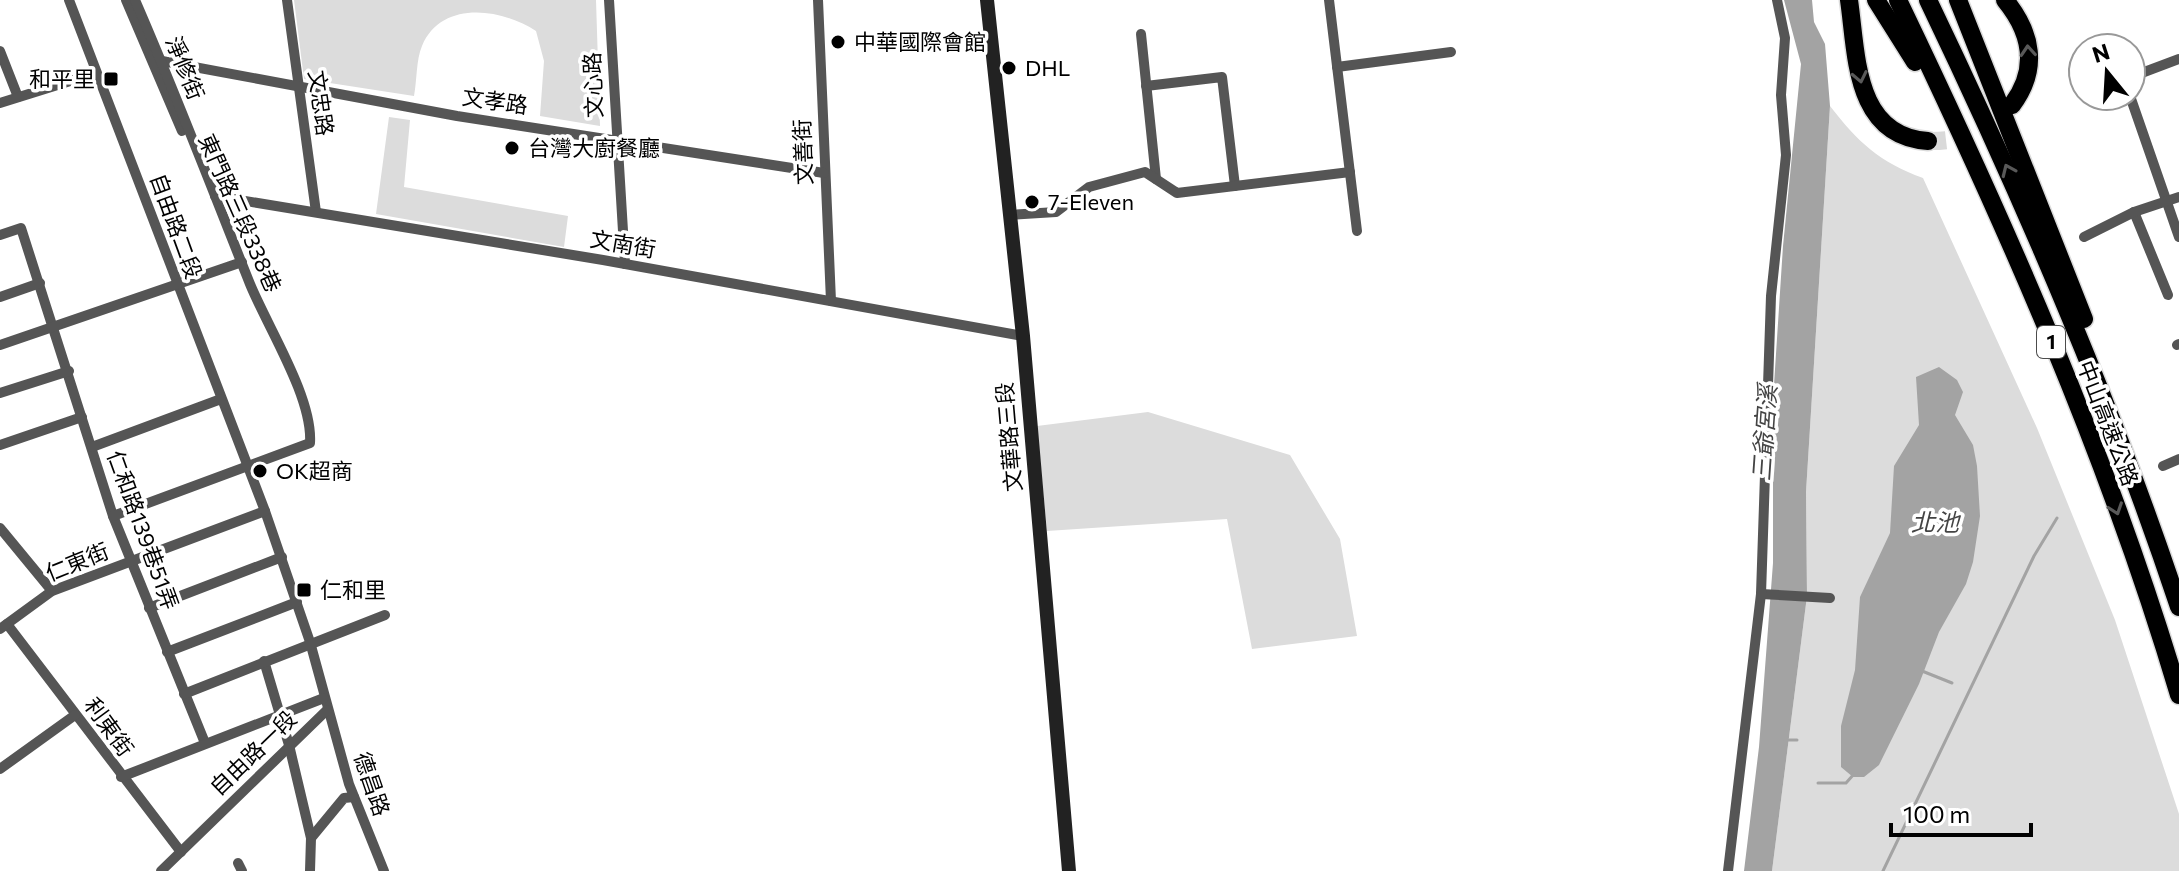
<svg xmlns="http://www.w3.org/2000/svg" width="2179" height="871" font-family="Commissioner,'Noto Sans TC',sans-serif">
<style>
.green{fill:#dcdcdc}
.water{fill:#a3a3a3}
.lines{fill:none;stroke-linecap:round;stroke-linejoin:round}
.stream{stroke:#a3a3a3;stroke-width:3}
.highway-tunnel{stroke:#d9d9d9;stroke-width:18;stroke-dasharray:18 9;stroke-linecap:butt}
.highway-casing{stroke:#dbdbdb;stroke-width:21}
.street{stroke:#555;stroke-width:10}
.secondary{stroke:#222;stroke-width:14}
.highway{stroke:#000;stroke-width:18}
.oneway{stroke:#595959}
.poi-dot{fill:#000;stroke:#fff;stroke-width:3}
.labels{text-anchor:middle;stroke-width:7;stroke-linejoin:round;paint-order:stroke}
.shield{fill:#fff;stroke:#4c4c4c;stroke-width:2}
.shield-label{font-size:20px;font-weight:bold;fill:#000}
.poi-label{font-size:22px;fill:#000;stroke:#fff;text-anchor:start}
.street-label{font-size:22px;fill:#000;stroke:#fff}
.water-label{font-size:24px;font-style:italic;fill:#444;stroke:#fff}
</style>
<rect width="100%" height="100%" fill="#fff"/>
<g class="green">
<path d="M294 0H596L600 126 540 116 544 61 536 31C501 8 441 0 422 46 416 60 417 81 414 96L304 79Z"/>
<path d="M1830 106C1858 142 1879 162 1923 178L2037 428 2115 620 2179 814V871H1772L1807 596 1806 492Z"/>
<path d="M389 117 410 120 404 187 568 216 564 247 376 214Z"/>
<path d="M1148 412 1290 455 1340 539 1357 636 1252 649 1227 519 1047 531 1037 426Z"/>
</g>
<g class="water">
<path d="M1784 0H1812L1814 22 1825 44 1830 106 1806 492 1807 596 1772 871H1744L1759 747 1773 563V400L1783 246 1801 64Z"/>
<path d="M1939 367 1957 380 1963 392 1955 415 1973 445 1977 466 1980 516 1973 562 1966 584 1939 632 1919 684 1879 765 1864 777H1853L1841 767V726L1855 670 1860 597 1890 533 1894 466 1919 425 1916 377Z"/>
</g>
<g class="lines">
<g class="stream">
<path d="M1922 671 1952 683"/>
<path d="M1785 740H1797"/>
<path d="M1818 783H1846L1854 774"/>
<path d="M1883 871 2034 556 2057 518"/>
</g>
<path class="highway-tunnel" d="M1928 141C1962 142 1990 130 2012 105"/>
<g class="highway-casing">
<g id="highway">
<path d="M1849 0C1857 55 1854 136 1928 141"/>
<path d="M1876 0 1915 62"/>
<path d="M1898 0C2006 225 2108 455 2179 695"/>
<path d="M1928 0C2023 198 2110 399 2179 607"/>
<path d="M1958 0 2084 319"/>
<path d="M2005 0C2032 33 2039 69 2012 105"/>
</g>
</g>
<g class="street">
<path d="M69 0 265 511 310 642 349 784 384 871"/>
<path d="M126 0 182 131"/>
<path d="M287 0 316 212"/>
<path d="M609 0 625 264"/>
<path d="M818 0 831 301"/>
<path d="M1329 0 1357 231"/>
<path d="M1141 34 1156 179"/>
<path d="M0 51 18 97"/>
<path d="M162 61 457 116 824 173"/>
<path d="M1337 67 1451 52"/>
<path d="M2131 77 2179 59"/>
<path d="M1146 86 1222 77 1235 186"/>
<path d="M2130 96 2179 237"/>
<path d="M0 103 96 73"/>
<path d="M215 196 603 260 1023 336"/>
<path d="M2134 212 2168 295"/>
<path d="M1010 215 1056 212 1089 187 1145 172 1177 193 1350 172"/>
<path d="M0 235 21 228 113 516 205 743"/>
<path d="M2084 237 2134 212 2179 197"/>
<path d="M0 297 40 283"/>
<path d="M0 345 242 262"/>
<path d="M2177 345 2179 344"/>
<path d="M0 393 69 371"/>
<path d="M0 445 82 417"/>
<path d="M92 447 221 399"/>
<path d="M2163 466 2179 459"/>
<path d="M113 516 310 443C313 398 268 328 250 284 212 189 176 94 135 0"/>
<path d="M0 528 52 591"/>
<path d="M1761 594 1830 598"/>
<path d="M149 608 282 557"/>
<path d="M7 624 181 852"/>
<path d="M0 629 52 591 265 511"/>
<path d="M167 652 297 602"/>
<path d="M264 661 289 745 311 838"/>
<path d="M184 694 385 615"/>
<path d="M0 769 75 715"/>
<path d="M121 777 324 698"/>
<path d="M238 863 242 871"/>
<path d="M161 871 327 710"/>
<path d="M310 871 311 838 344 798 354 797"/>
<path d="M1728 871 1761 594 1771 296 1786 155 1781 95 1785 38 1777 0"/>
</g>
<path class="secondary" d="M987 0 1023 336 1069 871"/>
<use href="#highway" class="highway"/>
</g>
<defs><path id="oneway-chevron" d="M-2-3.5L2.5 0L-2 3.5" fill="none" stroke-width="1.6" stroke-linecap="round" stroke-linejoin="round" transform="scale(2)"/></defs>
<g class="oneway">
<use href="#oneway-chevron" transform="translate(2028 51) rotate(-94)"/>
<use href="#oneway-chevron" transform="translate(1860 77) rotate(78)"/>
<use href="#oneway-chevron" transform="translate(2008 170) rotate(-114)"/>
<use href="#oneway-chevron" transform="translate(2116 509) rotate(71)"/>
</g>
<g class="poi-dot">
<circle cx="838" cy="42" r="8"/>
<circle cx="1009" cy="68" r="8"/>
<rect x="103" y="71" width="16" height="16" rx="4"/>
<circle cx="512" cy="148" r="8"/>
<circle cx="1032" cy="202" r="8"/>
<circle cx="260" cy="471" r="8"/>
<rect x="296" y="582" width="16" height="16" rx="4"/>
</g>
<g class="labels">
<rect class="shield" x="2037" y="326" width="28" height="32" rx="6"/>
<g class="shield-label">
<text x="2051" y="349">1</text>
</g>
<g class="poi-label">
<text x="854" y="50">中華國際會館</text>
<text x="1025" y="76">DHL</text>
<text x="95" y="87" text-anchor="end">和平里</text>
<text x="528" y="156">台灣大廚餐廳</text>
<text x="1048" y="210">7-Eleven</text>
<text x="276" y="479">OK超商</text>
<text x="320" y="598">仁和里</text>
</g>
<g class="street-label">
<text transform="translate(185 68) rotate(68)" y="8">淨修街</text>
<text transform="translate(593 85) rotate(-92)" y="8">文心路</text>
<text transform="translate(495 101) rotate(8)" y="8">文孝路</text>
<text transform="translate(321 103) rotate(82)" y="8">文忠路</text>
<text transform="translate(803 152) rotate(-92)" y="8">文善街</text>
<text transform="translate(240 213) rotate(66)" y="8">東門路三段338巷</text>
<text transform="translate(176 226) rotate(70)" y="8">自由路二段</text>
<text transform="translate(623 244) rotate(10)" y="8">文南街</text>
<text transform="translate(2108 423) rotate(69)" y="8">中山高速公路</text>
<text transform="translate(1009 437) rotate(-95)" y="8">文華路三段</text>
<text transform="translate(143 530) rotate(70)" y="8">仁和路139巷51弄</text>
<text transform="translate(77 562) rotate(-22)" y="8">仁東街</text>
<text transform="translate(109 727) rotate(54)" y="8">利東街</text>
<text transform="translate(253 753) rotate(-44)" y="8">自由路一段</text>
<text transform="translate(372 784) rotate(71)" y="8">德昌路</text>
</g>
<g class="water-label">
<text transform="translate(1765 433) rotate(-86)" y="8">三爺宮溪</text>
<text x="1935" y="531">北池</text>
</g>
</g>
<g transform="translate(2107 72) rotate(342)"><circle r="38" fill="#ffffff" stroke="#999999" stroke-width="2"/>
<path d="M0-6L14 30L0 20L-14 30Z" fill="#000000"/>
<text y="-12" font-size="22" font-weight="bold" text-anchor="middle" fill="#000000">N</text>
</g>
<path d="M1891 823v12h140v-12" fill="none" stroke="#000000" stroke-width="4"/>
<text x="1903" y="823" font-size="24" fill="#000000" stroke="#ffffff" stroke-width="6" paint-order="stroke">100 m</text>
</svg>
